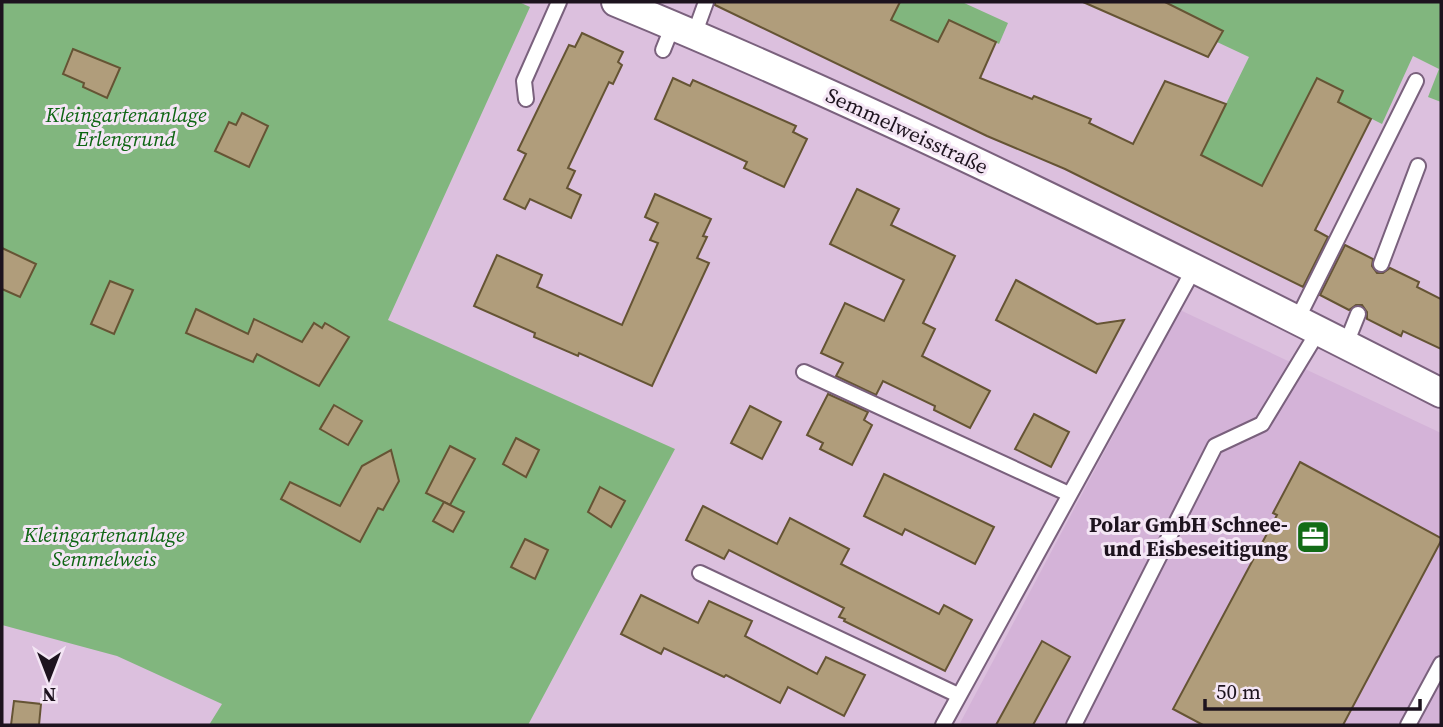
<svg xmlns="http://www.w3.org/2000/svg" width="1443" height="727" font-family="'Source Serif 4',serif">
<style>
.built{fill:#d4b3d8}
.green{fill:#81b67e}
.building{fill:#b09d7b;stroke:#655434;stroke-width:2}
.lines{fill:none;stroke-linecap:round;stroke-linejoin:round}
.lane-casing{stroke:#7a617d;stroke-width:18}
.street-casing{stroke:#7a617d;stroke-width:32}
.lane{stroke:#fff;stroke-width:14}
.street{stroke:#fff;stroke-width:28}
.labels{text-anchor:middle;stroke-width:6;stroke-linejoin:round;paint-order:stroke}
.park-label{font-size:21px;font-style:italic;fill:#0d6512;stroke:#f4e6f5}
.street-label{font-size:21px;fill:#1d131e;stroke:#f4e6f5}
.poi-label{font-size:21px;font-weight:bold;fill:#1d131e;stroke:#f4e6f5;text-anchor:end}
</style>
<rect width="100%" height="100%" fill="#dcc0de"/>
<path class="built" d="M1180 310 1441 433V722L1439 725H959Z"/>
<g class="green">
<path d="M2 2H519L530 7 388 320 675 449 528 725H209L222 704 117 656 2 625Z"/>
<path d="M900 2H962L1008 23 999 44 949 20 938 42 891 20Z"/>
<path d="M1165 2H1441V102L1428 97 1439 69 1413 56 1382 124 1338 102 1343 91 1317 78 1262 186 1201 155 1249 57 1217 42 1223 31Z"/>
</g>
<g class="building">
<path d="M715 2H900L891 20 938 42 949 20 996 42 980 78 1032 99 1034 96 1091 119 1089 123 1133 144 1165 81 1226 104 1201 155 1262 186 1317 78 1343 91 1338 102 1371 119 1315 230 1328 237 1303 287 1065 169 987 136 715 5Z"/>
<path d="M1083 2H1165L1223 31 1208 57Z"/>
<path d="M582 33 623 52 618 62 622 65 613 84 609 82 568 168 575 171 567 188 581 195 571 218 530 199 525 209 504 199 526 154 518 150 569 45 575 47Z"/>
<path d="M73 49 120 68 107 98 83 87 84 83 63 74Z"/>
<path d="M673 78 690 86 693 80 796 126 793 132 807 139 784 187 744 168 747 162 655 119Z"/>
<path d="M242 113 268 126 249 167 215 151 229 122 236 125Z"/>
<path d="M857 189 899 209 891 225 955 256 923 323 935 329 922 356 990 391 970 428 934 410 935 406 883 381 876 395 836 376 843 363 821 353 845 303 884 321 904 280 830 244Z"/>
<path d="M655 194 711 219 703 236 707 237 697 258 709 263 652 386 579 353 578 356 534 337 535 333 474 306 497 255 542 275 537 287 622 325 658 243 650 240 658 223 645 217Z"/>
<path d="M1345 245 1373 259 1372 266 1377 273H1383L1390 268 1419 282 1417 287 1441 299V349L1403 331 1401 336 1367 319V312L1362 305H1356L1349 310 1320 295Z"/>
<path d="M2 248 36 264 20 297 2 289Z"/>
<path d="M1016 280 1097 324 1124 320 1096 373 996 320Z"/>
<path d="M110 281 133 290 114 334 91 324Z"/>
<path d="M196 309 248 334 254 319 302 342 314 323 322 328 325 323 349 337 319 386 257 354 253 362 186 333Z"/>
<path d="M828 394 868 412 864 420 872 425 852 465 820 449 823 443 807 435Z"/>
<path d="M334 405 362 421 348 445 320 429Z"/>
<path d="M750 406 781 422 762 459 731 443Z"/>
<path d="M1034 414 1069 432 1051 467 1015 449Z"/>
<path d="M516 438 539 450 526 477 503 464Z"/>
<path d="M450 446 475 459 450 505 426 493Z"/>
<path d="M391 450 399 481 383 510 378 508 360 542 281 499 290 482 340 506 362 466Z"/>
<path d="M1300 462 1441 538V541L1343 725H1203L1173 709 1277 515 1273 513Z"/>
<path d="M884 474 994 527 975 564 905 529 902 535 864 516Z"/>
<path d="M600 487 625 501 611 527 588 512Z"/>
<path d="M444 502 464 512 453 532 433 521Z"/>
<path d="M703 506 777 544 790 518 849 549 841 564 939 614 944 605 972 620 945 671 844 621 845 619 839 617 844 608 780 576 729 550 724 559 686 540Z"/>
<path d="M525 539 548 550 535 579 511 567Z"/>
<path d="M641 595 698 623 709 601 752 621 745 636 817 674 826 657 865 675 844 716 788 687 780 703 726 675 724 677 664 648 661 654 621 634Z"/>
<path d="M1042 641 1070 657 1033 725H996Z"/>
<path d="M14 701 41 704 39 725H11Z"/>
</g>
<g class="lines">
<g class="lane-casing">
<g id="lane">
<path d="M694 35 706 2"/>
<path d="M663 50 673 25"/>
<path d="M526 99 524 81 559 2"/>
<path d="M1381 264 1418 166"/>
<path d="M1297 320 1416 81"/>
<path d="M1346 344 1358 314"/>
<path d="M804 372 1069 494"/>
<path d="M700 573 958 695"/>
<path d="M943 725 1195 267"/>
<path d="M1074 725 1215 446 1262 424 1319 330"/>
<path d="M1408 725 1441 664"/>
</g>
</g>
<g class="street-casing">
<path id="street" d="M616 2C898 118 1170 255 1441 393"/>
</g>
<use href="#lane" class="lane"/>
<use href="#street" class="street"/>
</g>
<defs>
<g id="office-square" transform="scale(1.75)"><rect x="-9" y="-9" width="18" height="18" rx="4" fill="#126c16" stroke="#f4e6f5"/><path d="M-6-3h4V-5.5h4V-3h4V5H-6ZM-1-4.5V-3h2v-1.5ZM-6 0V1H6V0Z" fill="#fff"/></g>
</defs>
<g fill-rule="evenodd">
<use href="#office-square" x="1313" y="537"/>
</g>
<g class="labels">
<g class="park-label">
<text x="126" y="122">Kleingartenanlage<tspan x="126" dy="24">Erlengrund</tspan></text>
<text x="104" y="542">Kleingartenanlage<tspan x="104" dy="24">Semmelweis</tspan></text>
</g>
<g class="street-label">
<text transform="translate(907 131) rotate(25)" y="7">Semmelweisstraße</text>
</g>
<g class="poi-label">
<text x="1288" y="532">Polar GmbH Schnee-<tspan x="1288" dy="24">und Eisbeseitigung</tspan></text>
</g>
</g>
<rect width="1443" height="727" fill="none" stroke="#1d131e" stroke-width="7"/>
<g transform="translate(49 678) rotate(180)" stroke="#f4e6f5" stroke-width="5" paint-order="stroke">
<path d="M0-5L12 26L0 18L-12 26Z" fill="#1d131e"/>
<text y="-10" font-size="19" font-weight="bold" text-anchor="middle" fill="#1d131e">N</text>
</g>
<path d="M1205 699v10h215v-10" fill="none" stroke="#1d131e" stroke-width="3.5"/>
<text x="1216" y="699" font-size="21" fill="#1d131e" stroke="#f4e6f5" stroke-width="5" paint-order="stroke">50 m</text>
</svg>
